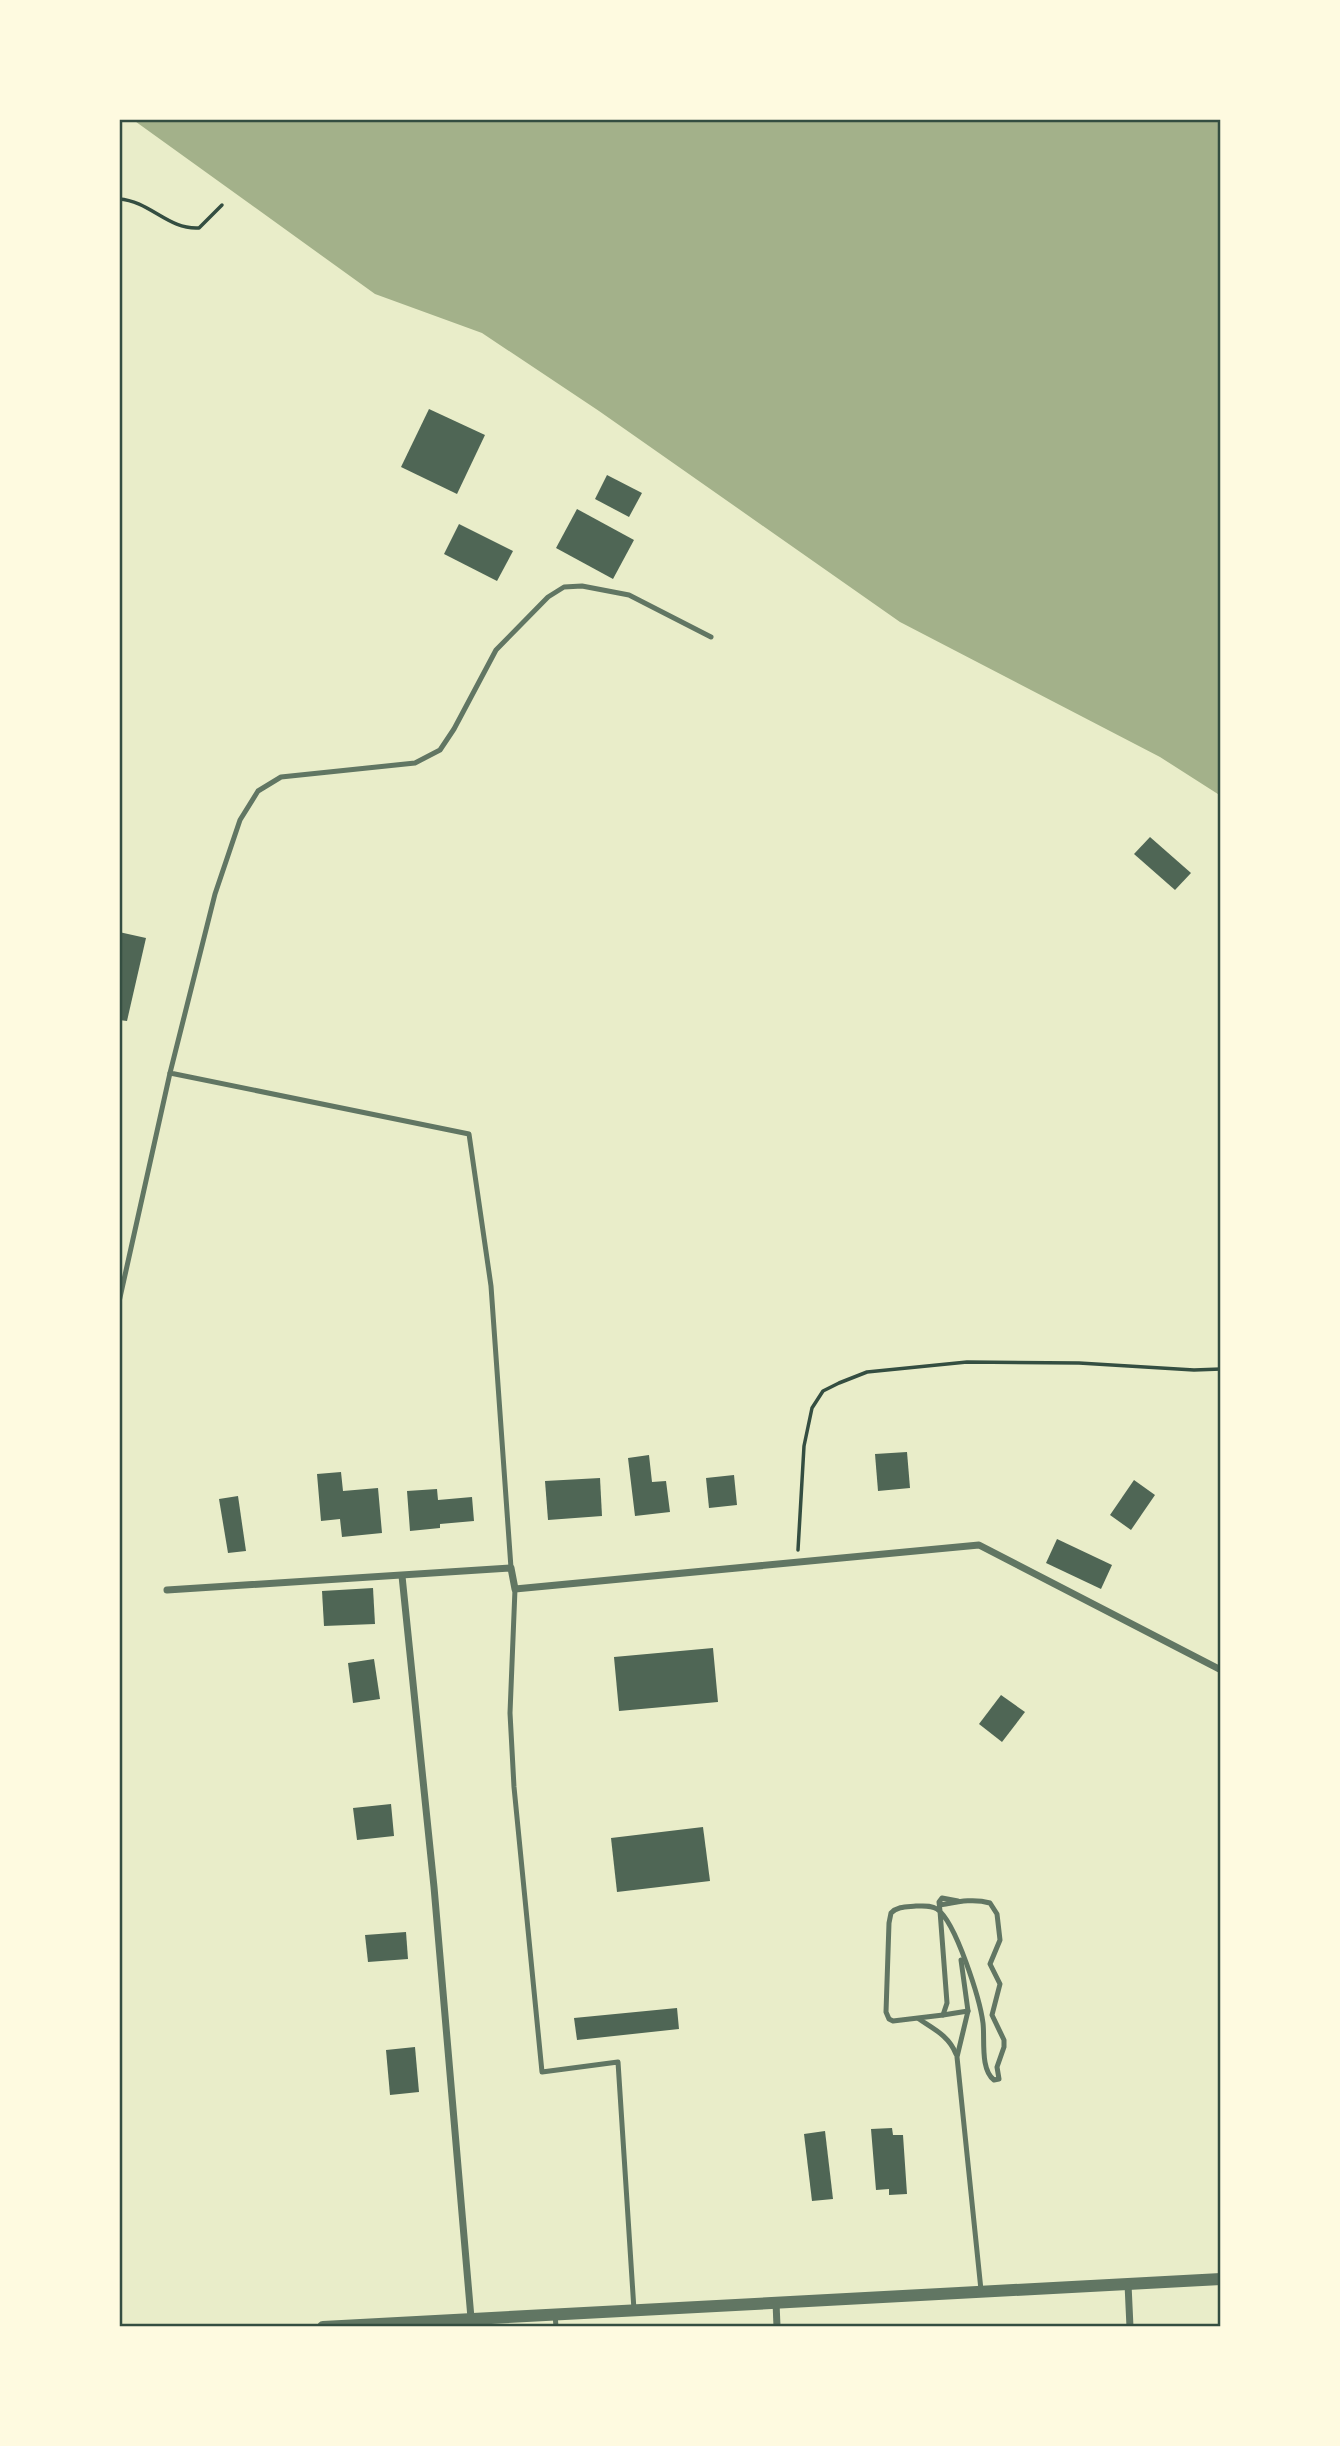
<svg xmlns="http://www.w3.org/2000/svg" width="1340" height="2446" font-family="'Fira Sans',sans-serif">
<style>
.water{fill:#a3b18a}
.building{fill:#4f6655}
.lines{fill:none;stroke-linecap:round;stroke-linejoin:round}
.path{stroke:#344e41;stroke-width:3.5}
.service{stroke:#617663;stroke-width:5}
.minor{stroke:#617663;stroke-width:7}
.tertiary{stroke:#617663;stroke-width:12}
.neatline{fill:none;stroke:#344e41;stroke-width:2.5}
</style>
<rect width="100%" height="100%" fill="#e9edc9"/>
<path class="water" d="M132 119H1221V796L1160 757 900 622 599 411 482 333 375 294Z"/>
<g class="building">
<path d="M429 409 485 435 457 494 401 467Z"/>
<path d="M607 475 642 493 629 517 595 499Z"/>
<path d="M577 509 634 540 613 579 556 548Z"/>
<path d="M459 524 513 551 497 581 444 554Z"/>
<path d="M1150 837 1191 873 1175 890 1134 854Z"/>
<path d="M119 932 146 938 127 1021 119 1020Z"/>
<path d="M907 1452 910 1488 878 1491 875 1454Z"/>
<path d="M649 1455 652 1482 666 1481 670 1512 635 1516 628 1458Z"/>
<path d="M341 1472 343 1491 378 1488 382 1533 342 1537 340 1519 321 1521 317 1474Z"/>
<path d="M734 1475 737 1505 709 1508 706 1478Z"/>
<path d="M600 1478 602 1516 548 1520 545 1481Z"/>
<path d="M1134 1480 1155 1495 1131 1530 1110 1515Z"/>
<path d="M437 1489 438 1500 472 1497 474 1521 440 1524V1528L410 1531 407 1491Z"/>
<path d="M238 1496 246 1551 228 1553 219 1499Z"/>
<path d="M1057 1539 1112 1565 1101 1589 1046 1563Z"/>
<path d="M373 1588 375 1624 324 1626 322 1591Z"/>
<path d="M713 1648 718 1702 619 1711 614 1657Z"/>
<path d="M374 1659 380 1699 353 1703 348 1663Z"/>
<path d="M1001 1695 1025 1712 1002 1742 979 1724Z"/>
<path d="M391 1804 394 1836 357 1840 353 1808Z"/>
<path d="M703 1827 710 1881 617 1892 611 1838Z"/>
<path d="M406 1932 408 1959 368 1962 365 1935Z"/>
<path d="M677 2008 679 2029 577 2040 574 2018Z"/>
<path d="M415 2047 419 2092 390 2095 386 2050Z"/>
<path d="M892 2128 893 2135H903L907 2194 889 2195V2189L876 2190 871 2129Z"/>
<path d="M825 2131 833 2199 812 2201 804 2134Z"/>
</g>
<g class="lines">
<g class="path">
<path d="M119 199C150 201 168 230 199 228L222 205"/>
<path d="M798 1550 804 1446 812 1408 823 1391 839 1383 867 1372 967 1362 1079 1363 1194 1370 1221 1369"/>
</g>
<g class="service">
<path d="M119 1302 170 1073"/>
<path d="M511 1568 491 1286 469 1134 170 1073 215 894 240 820 258 791 281 777 415 763 440 750 454 729 496 650 548 597 564 587 582 586 629 595 711 637"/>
<path d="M515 1589 510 1713 514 1787 542 2072 618 2062 634 2310"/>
<path d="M940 1905C957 1902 973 1898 990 1903L997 1914 1000 1940 990 1964 1000 1984 992 2015 1004 2040V2047L997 2067 999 2079 994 2080C980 2069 985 2040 983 2023 980 2000 956 1922 937 1909 931 1905 924 1906 916 1906 907 1907 898 1906 891 1913L889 1923 886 2012 889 2019 893 2021 943 2015 947 2003 940 1911 939 1902 942 1898 958 1901"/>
<path d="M961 1960 968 2011 957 2057 981 2290"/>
<path d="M943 2015 968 2011"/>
<path d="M919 2019C934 2029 949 2036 956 2054"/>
<path d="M555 2314 556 2327"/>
</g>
<g class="minor">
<path d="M402 1576 434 1887 471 2318"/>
<path d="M167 1590 511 1568 515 1589 979 1545 1221 1670"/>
<path d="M1128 2284 1130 2327"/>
<path d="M776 2302 777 2327"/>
</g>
<path class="tertiary" d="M323 2327 1221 2279"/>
</g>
<rect width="1340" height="2446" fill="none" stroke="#fefae0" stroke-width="242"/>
<rect x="121" y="121" width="1098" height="2204" class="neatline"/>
</svg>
